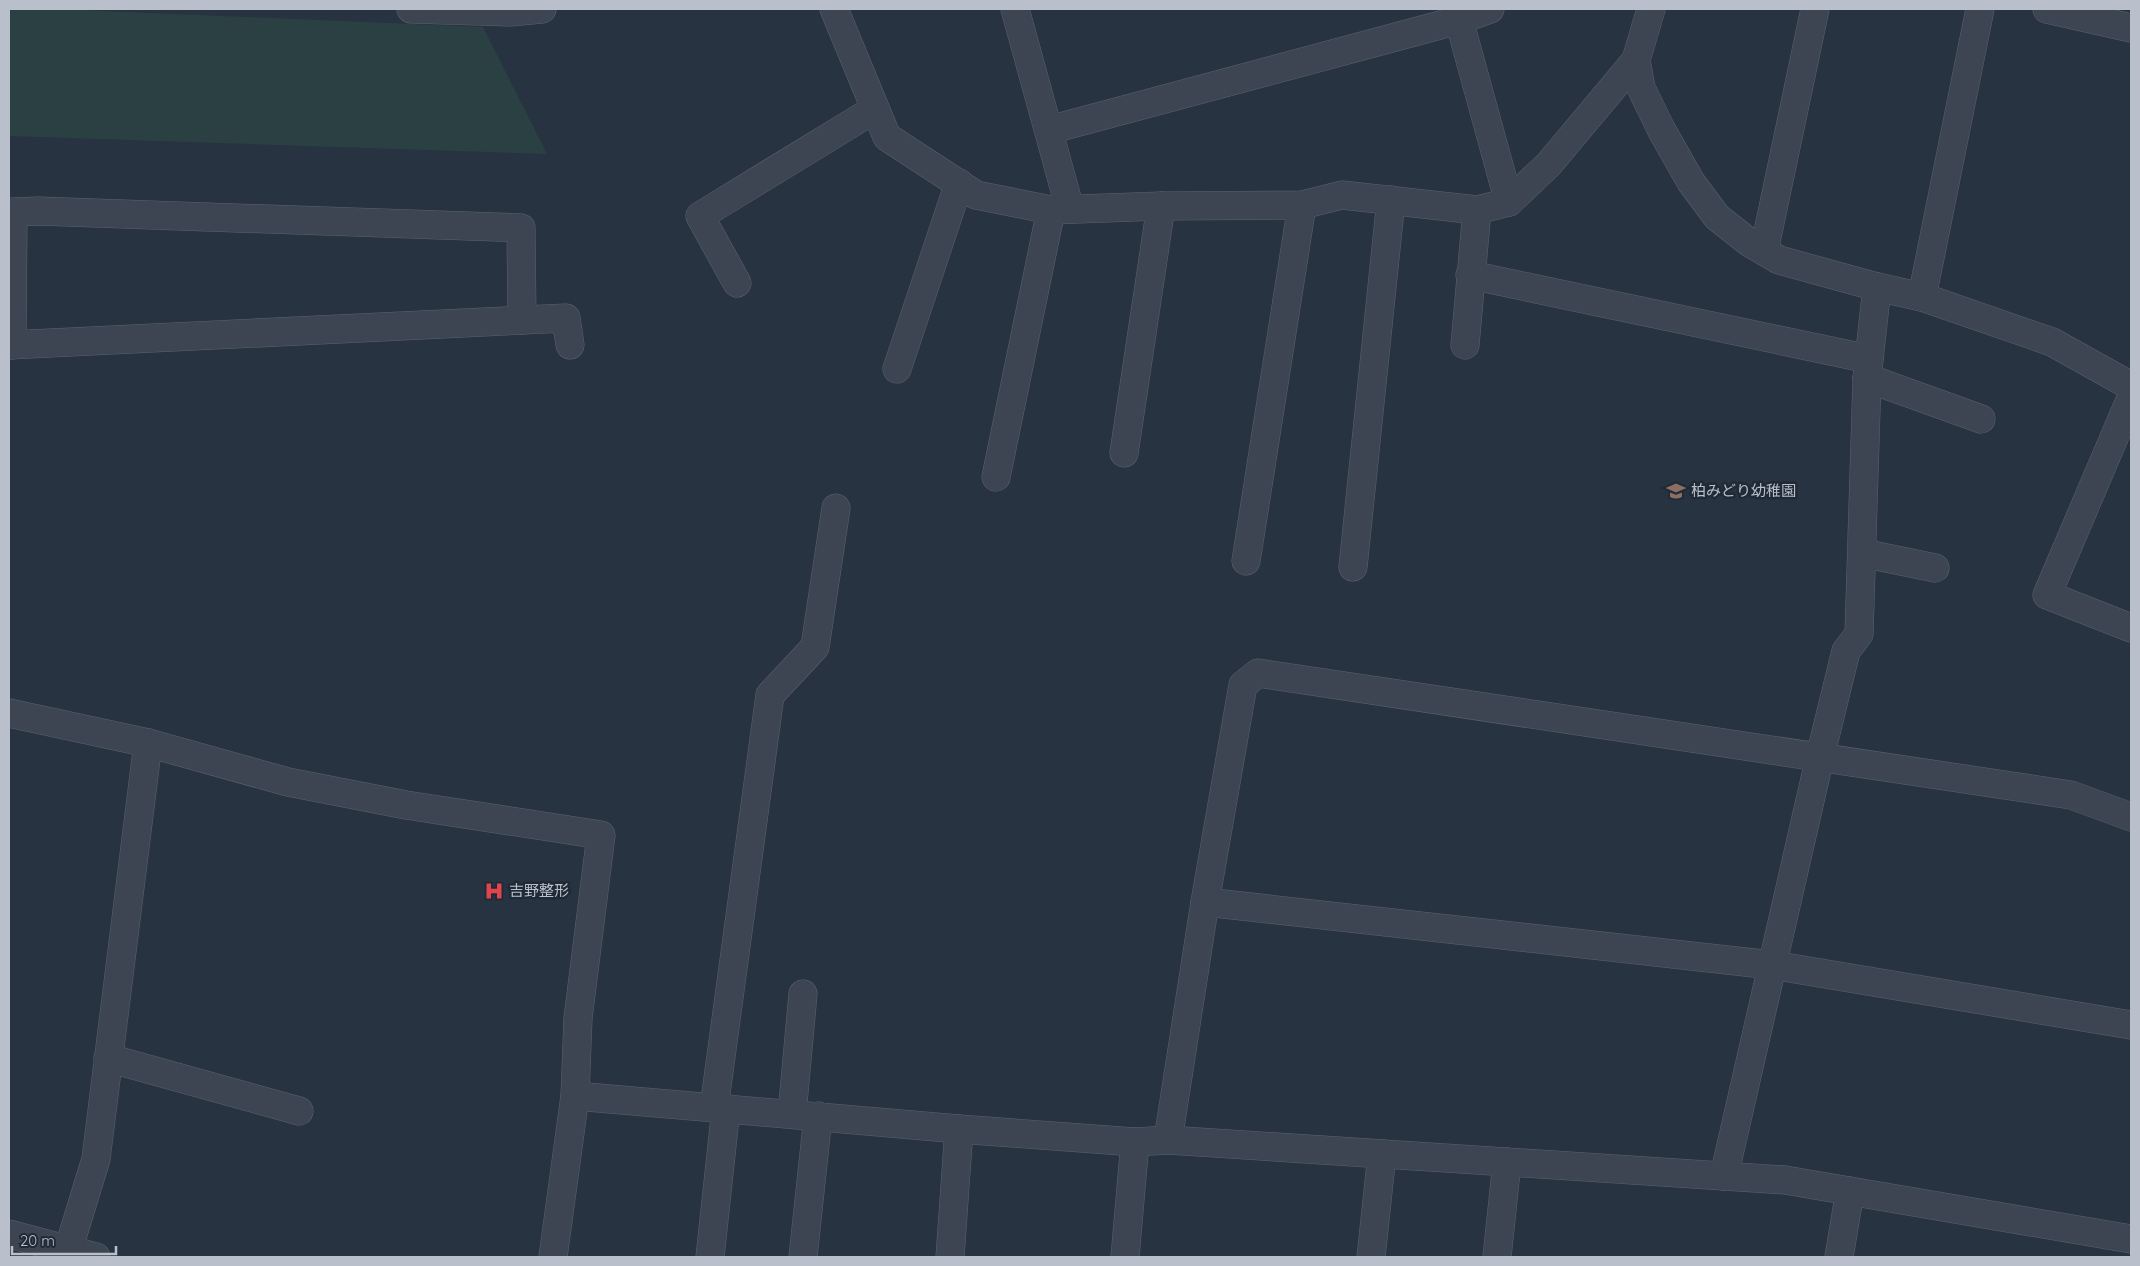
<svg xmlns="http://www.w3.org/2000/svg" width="2140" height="1266" font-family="Quicksand,'Noto Sans JP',sans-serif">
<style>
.green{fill:#2a4042}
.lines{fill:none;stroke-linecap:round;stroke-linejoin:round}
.minor-casing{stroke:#5a636e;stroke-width:29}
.minor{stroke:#3c4551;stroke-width:28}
.labels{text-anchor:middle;stroke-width:5;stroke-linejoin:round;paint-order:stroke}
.poi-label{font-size:15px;fill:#b9c0cb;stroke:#202a36;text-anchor:start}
</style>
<rect width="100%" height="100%" fill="#283341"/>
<path class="green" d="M9 9H58L483 27 547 154 9 136Z"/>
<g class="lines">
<g class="minor-casing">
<g id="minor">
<path d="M411 9 510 12 542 9"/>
<path d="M834 9 887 137 976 195 1051 210 1161 206 1302 205 1342 195 1477 210 1509 202 1549 164 1636 60 1651 9"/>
<path d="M1015 9 1070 209"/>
<path d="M1456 9 1509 202"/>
<path d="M2047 9 2131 28"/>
<path d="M1636 60 1641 88 1661 129 1691 182 1717 217 1750 243 1779 260 1877 287 1922 297 2052 342 2131 386"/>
<path d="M1049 130 1459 20 1490 9"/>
<path d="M1764 251 1815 9"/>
<path d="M1470 275 1869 359"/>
<path d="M737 283 700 216 875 109"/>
<path d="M1922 297 1980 9"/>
<path d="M9 345 566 318 570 345"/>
<path d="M12 345 13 212 38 211 521 228 522 320"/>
<path d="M1465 345 1477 210"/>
<path d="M897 369 959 183"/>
<path d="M1867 378 1981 419"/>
<path d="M2131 398 2047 595 2131 628"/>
<path d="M1124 453 1161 206"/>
<path d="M996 477 1051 210"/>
<path d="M1862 553 1935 568"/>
<path d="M1246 561 1302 205"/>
<path d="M1353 567 1391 200"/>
<path d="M9 713 148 743 288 782 406 805 601 835 578 1018 575 1096 553 1257"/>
<path d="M1205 902 1772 965 2131 1025"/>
<path d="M108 1058 299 1111"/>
<path d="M575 1096 959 1129 1135 1142 1168 1140 1785 1180 2131 1239"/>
<path d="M714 1108 770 695 815 647 836 508"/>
<path d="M792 1114 803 994"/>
<path d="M1168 1140 1205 902 1243 685 1258 673 2071 795 2131 817"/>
<path d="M1724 1176 1820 757 1846 651 1859 634 1867 378 1877 287"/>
<path d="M9 1234 96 1257"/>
<path d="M66 1257 96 1159 148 743"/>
<path d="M710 1257 726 1108"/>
<path d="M803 1257 818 1116"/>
<path d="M950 1257 959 1129"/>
<path d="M1125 1257 1135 1142"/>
<path d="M1371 1257 1382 1154"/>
<path d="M1497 1257 1507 1162"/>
<path d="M1839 1257 1850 1191"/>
</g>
</g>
<use href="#minor" class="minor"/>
</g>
<defs>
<g id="school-bare" transform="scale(1.5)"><path d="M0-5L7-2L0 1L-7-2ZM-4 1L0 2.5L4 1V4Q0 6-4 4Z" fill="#8d6e63" stroke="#202a36" stroke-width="2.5" paint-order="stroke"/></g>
<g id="hospital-bare" transform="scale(1.5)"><path d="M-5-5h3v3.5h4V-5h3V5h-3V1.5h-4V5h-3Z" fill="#e0444e" stroke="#202a36" stroke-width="2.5" paint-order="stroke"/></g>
</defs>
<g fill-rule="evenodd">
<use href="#school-bare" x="1676" y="491"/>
<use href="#hospital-bare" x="494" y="891"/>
</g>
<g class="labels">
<g class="poi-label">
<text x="1691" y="496">柏みどり幼稚園</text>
<text x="509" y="896">吉野整形</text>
</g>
</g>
<rect width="2140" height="1266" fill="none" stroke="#b9c0cb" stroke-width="20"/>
<path d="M12 1246v8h104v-8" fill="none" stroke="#b9c0cb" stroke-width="2.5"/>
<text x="20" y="1246" font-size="15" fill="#b9c0cb" stroke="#202a36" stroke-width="4" paint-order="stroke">20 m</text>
</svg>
